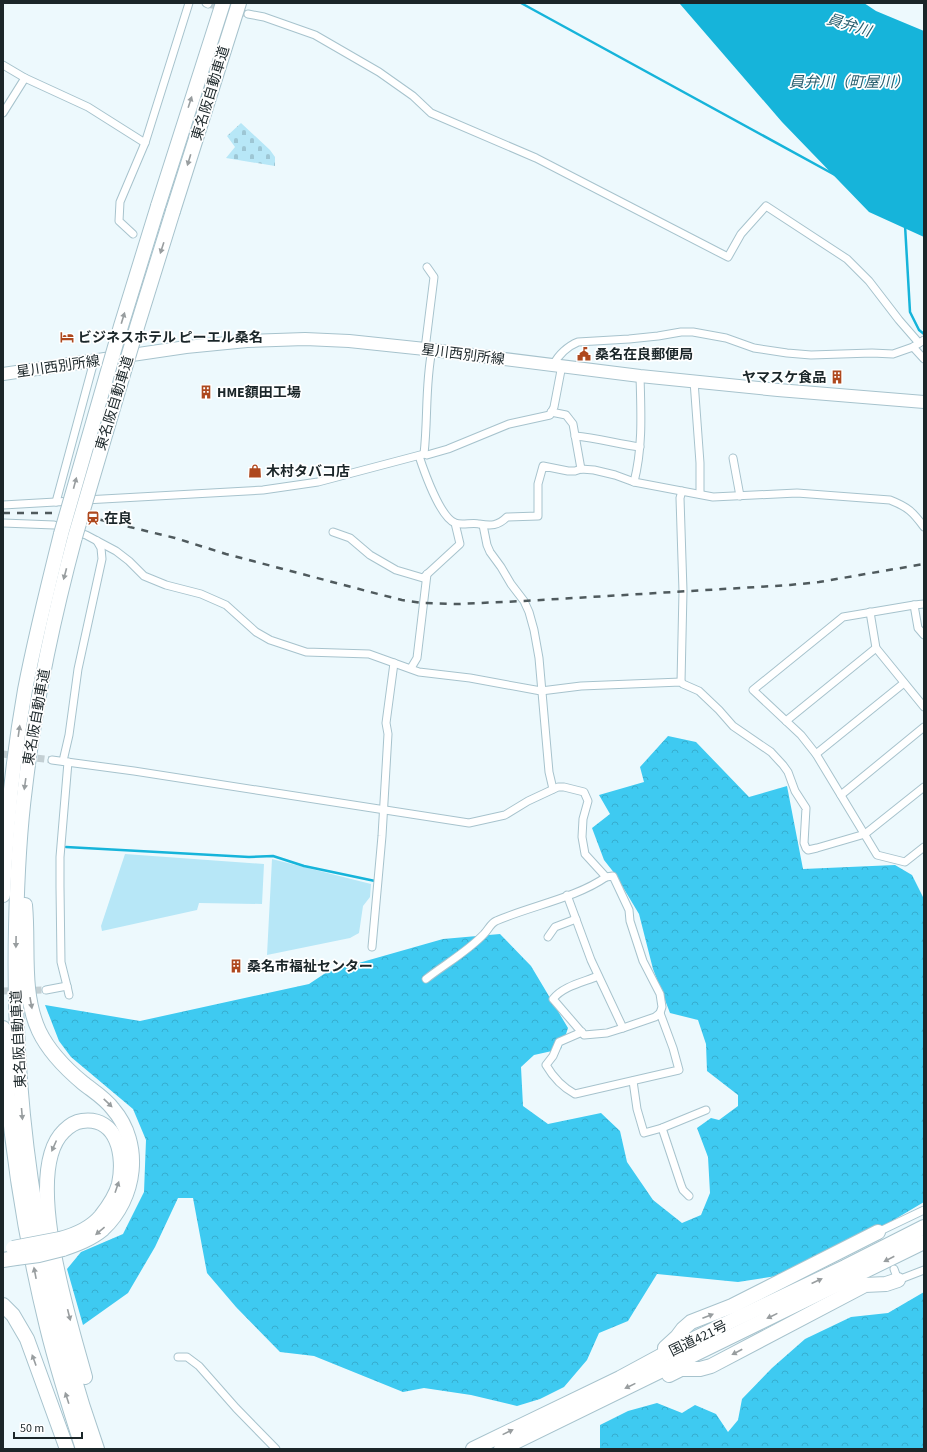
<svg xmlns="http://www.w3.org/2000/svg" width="927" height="1452" font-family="'Source Sans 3','Noto Sans JP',sans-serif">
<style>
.forest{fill:url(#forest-crowns)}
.cemetery{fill:url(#cemetery-stones)}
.park{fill:#b7e7f7}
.water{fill:#16b4da}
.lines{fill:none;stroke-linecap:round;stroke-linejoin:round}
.stream{stroke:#16b4da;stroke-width:2.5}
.street-tunnel{stroke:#c3cfd3;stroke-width:7;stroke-dasharray:7 3.5;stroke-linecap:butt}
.street-casing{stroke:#a7c3cd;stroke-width:9}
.primary-casing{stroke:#a7c3cd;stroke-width:14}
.highway-casing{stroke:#a7c3cd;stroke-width:16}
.street{stroke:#fff;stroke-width:7}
.primary{stroke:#fff;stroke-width:12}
.highway{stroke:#fff;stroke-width:14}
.rail{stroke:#4f5a5d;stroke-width:2.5;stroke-dasharray:7 7;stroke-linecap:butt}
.highway-bridge-casing{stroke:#a7c3cd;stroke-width:16;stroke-linecap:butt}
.highway-bridge{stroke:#fff;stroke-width:14}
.oneway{fill:#989d9f}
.labels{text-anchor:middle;stroke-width:3.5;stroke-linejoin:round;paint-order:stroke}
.street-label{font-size:14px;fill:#1b2629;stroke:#fff}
.poi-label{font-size:14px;font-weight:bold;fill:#1b2629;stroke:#fff;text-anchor:start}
.water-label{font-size:15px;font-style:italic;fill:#275e6e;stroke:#fff}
</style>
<defs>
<pattern id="forest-crowns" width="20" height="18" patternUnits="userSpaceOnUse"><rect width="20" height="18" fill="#3ecaf1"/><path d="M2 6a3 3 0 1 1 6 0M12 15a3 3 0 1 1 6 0" fill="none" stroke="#36adcf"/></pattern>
<pattern id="cemetery-stones" width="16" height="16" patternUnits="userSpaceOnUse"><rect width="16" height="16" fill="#b7e7f7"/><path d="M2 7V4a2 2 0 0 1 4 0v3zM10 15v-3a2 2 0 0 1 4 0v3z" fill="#9dc6d4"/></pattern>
</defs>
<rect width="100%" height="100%" fill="#edf9fd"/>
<g class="forest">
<path d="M668 736 696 742 749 797 787 786 803 869 895 865 912 875 924 899V1202L875 1231 789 1274 738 1282 657 1274 628 1321 599 1333 587 1360 564 1387 540 1399 517 1406 471 1395 424 1388 403 1392 314 1356 280 1352 236 1307 207 1273 193 1198H178L155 1247 128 1293 83 1325 67 1269 81 1252 123 1234 144 1192 146 1140 133 1109 71 1057 59 1041 45 1005 140 1021 309 984 327 972 443 939 500 934 531 966 568 1028 561 1049 534 1055 521 1067 523 1106 548 1124 601 1113 620 1131 627 1162 653 1200 682 1223 701 1215 710 1193 708 1157 697 1128 711 1118 719 1120 738 1106V1095L707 1071 706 1044 698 1020 670 1013 653 969 639 914 615 874 604 860 592 828 610 814 599 795 644 782 640 767Z"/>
<path d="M924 1292V1449H600V1425L628 1411 657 1403 682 1413 695 1405 716 1414 728 1432 738 1420 742 1399 772 1368 805 1339 851 1317 888 1313Z"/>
</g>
<path class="cemetery" d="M241 123 270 150 275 157V166L226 158 235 147 227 136Z"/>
<g class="park">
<path d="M125 854 264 864 262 904 199 903 197 910 102 931 101 926Z"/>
<path d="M272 859 371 884 370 897 363 906 359 933 350 938 267 955Z"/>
</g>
<path class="water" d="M675 3H864L876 11 924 31V237L869 212 782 122 680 4Z"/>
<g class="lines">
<g class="stream">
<path d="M521 3 835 175"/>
<path d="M905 225 910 312 919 330 924 334"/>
<path d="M66 847 249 857 273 856 304 866 375 881"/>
</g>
<g class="street-tunnel">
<path d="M208 4 248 14"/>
<path d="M3 754 16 756"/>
<path d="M27 757 52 760"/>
<path d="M3 991 46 990"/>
</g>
<g class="street-casing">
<g id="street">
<path d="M206 3 208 4"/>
<path d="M248 14 264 17 315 35 379 72 413 96 431 113 536 158 728 257 741 234 766 206 847 259 869 281 899 320 919 343"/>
<path d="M3 65 25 78 88 107 145 143"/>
<path d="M3 113 25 78"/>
<path d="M133 234 119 221 120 202 145 143 189 3"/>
<path d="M913 347 924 359"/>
<path d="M425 349 434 277 427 267"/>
<path d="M554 364C558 355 568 346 578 342L629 339 658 336 681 332H693L726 338 754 348 787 353 811 355 872 353 893 354 913 347 924 340"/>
<path d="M694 381 700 463V494"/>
<path d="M551 412 566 415 573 424 581 469"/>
<path d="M575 436C597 438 618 444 640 447"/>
<path d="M424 454C428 420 425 384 432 350"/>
<path d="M419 456C424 471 440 517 455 523 462 526 472 522 479 524 491 526 498 526 507 517L538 516V484L543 466 568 471H575L581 469 594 470 615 475 634 482 713 497 797 493 890 500C908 507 913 512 924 527"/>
<path d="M733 458 740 496"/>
<path d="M634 482C643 447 641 412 640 376"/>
<path d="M85 500 263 490 318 482 424 454 427 455 448 449 509 424 550 415 554 407 562 365"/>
<path d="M56 502 94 361"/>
<path d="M3 505 73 501"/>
<path d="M3 523 54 525 64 528"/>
<path d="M483 525 487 545 490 552 501 567 511 584 524 601 529 612 534 630 539 658 549 772 553 789"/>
<path d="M74 531 86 535 116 551 129 561 144 576 166 585 201 594 226 605 256 632 270 640 306 652 369 654 419 672 470 678 541 691 581 686 681 682 683 684 699 691 719 710 733 726 771 752 783 765 788 772 795 791 806 808 804 843 806 848 808 850 817 848 865 834 924 787"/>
<path d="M333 532 350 538 370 555 396 570 423 578 460 544 455 523"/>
<path d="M924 604 914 605 843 617 753 690 801 735 816 754 877 855 905 862 924 847"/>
<path d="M914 605 918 628 924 635"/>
<path d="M870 612 876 648 924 707"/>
<path d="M411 668 417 658 427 574"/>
<path d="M681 682 683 591 680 498 682 491"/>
<path d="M786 721 876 648"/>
<path d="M816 754 904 683"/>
<path d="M52 760 134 771 469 823 505 815 528 801 558 787H564L584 792 588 801 583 819 582 837 585 854 606 877C576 898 530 906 496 921 491 923 488 930 484 934 467 952 445 964 426 979"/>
<path d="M63 761 69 735 78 669 102 559 101 548 97 541"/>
<path d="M841 795 924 727"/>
<path d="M606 877 613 876 629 910 630 921 643 961 660 994 662 1007 660 1013"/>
<path d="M567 895 591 960 623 1028 655 1017 660 1013 673 1048 679 1070 575 1094C562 1087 553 1077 546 1065L553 1056 559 1042 582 1032"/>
<path d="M548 937 555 927 576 919"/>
<path d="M372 947 382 836 388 734 386 723 394 663"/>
<path d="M598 976C584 982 563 986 553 999L584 1035 607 1033 623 1028"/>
<path d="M67 986 69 995"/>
<path d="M46 990 67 986 61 962 60 887V857L68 762"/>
<path d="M633 1081 637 1109 644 1133 662 1128 706 1110"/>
<path d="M662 1128 681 1185 683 1190 689 1196"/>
<path d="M879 1235 878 1232 924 1210"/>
<path d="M894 1269 898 1280 924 1270"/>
<path d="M178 1357H187L199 1366 236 1408 276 1449"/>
</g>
</g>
<g class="primary-casing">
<path id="primary" d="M3 374 186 347 247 341 305 339 349 341 425 349 640 376 778 390 924 402"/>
</g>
<g class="highway-casing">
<g id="highway">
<path d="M158 206 223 3"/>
<path d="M173 211 239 3"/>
<path d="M75 537C53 619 35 703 25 788 19 834 17 881 16 927 12 1104 38 1282 97 1449"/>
<path d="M3 895C6 827 13 758 25 690 35 638 48 586 61 534"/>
<path d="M25 905C29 946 21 992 39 1031 49 1052 65 1068 83 1083 93 1091 105 1098 113 1109 143 1144 136 1198 103 1229 91 1239 77 1244 63 1249"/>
<path d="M3 1028C8 1129 23 1229 47 1327 57 1368 70 1409 83 1449"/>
<path d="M60 1239C75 1235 91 1228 101 1216 108 1207 116 1195 119 1184 125 1157 118 1116 82 1121 74 1122 69 1126 64 1131 21 1172 71 1325 85 1377"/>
<path d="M3 1260 16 1258"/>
<path d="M3 1305 13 1315 27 1339 67 1449"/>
<path d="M665 1348 677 1337 683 1329 691 1322 732 1306 878 1232"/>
<path d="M669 1375 681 1369H700L711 1366 865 1285 886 1284 898 1280"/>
<path d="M473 1449 620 1378 681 1345 845 1267 924 1227"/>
<path d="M501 1449 924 1242"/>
</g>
</g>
<use href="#street" class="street"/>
<use href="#primary" class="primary"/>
<use href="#highway" class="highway"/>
<path class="rail" d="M3 513H53L93 518 175 538 226 554 378 594 402 600 423 603 458 604 524 601 790 585 819 582 924 564"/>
<g class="highway-bridge-casing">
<g id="highway-bridge">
<path d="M61 534 121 326 158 206"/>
<path d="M75 537 137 327 173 211"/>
<path d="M13 1248 60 1239"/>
<path d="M16 1258 39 1255 63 1249"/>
</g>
</g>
<use href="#highway-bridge" class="highway-bridge"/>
</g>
<defs><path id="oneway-solid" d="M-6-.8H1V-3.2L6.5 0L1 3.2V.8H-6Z"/></defs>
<g class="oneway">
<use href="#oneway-solid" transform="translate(190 102) rotate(-72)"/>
<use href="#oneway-solid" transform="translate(189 160) rotate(107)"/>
<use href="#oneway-solid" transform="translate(162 248) rotate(108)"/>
<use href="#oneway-solid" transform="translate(123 318) rotate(-73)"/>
<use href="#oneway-solid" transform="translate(75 483) rotate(-75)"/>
<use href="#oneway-solid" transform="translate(65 574) rotate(105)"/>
<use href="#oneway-solid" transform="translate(19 731) rotate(-82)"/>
<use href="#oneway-solid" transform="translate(25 784) rotate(98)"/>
<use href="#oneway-solid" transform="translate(16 942) rotate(91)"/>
<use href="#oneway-solid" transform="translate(31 1003) rotate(80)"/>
<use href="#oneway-solid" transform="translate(108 1103) rotate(44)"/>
<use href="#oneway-solid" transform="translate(22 1114) rotate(85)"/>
<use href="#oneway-solid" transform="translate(54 1146) rotate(114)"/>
<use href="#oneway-solid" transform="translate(117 1187) rotate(-71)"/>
<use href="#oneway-solid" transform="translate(100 1231) rotate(140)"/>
<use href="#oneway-solid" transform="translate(889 1259) rotate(153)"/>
<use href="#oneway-solid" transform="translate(35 1273) rotate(-101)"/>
<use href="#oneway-solid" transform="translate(817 1281) rotate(-25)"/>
<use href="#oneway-solid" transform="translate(69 1315) rotate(76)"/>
<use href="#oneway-solid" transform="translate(708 1316) rotate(-21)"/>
<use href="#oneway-solid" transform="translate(772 1316) rotate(154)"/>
<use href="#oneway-solid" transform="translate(737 1352) rotate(152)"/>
<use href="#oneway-solid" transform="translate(34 1360) rotate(-110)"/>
<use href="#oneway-solid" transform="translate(630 1386) rotate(154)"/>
<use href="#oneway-solid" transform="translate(67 1398) rotate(-108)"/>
<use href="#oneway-solid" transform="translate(508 1432) rotate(-26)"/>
</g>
<defs>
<g id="hotel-bare" transform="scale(1.08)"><path d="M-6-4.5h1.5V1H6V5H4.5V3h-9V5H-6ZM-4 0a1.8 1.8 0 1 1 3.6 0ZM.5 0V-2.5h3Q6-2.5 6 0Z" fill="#ae481e" stroke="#fff" stroke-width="2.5" paint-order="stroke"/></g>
<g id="civic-bare" transform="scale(1.08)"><path d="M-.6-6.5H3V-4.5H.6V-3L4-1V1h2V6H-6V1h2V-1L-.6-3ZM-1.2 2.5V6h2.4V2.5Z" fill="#ae481e" stroke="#fff" stroke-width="2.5" paint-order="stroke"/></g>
<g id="building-bare" transform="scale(1.08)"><path d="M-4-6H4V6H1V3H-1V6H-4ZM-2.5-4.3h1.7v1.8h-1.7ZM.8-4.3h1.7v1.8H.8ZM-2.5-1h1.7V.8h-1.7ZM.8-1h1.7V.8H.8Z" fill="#ae481e" stroke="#fff" stroke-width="2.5" paint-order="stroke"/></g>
<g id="shop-bare" transform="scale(1.08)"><path d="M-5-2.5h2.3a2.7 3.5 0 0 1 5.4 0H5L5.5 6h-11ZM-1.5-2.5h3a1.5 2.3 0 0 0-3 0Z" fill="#ae481e" stroke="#fff" stroke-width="2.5" paint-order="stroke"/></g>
<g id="station-bare" transform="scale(1.08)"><path d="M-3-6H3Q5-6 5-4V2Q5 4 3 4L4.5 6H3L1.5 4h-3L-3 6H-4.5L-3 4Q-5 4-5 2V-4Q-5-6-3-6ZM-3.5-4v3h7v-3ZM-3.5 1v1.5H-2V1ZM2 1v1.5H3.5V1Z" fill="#ae481e" stroke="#fff" stroke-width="2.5" paint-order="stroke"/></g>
</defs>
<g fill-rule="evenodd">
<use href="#hotel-bare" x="67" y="337"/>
<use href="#civic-bare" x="584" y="354"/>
<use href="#building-bare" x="837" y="377"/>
<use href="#building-bare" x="206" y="392"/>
<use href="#shop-bare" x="255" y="471"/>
<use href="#station-bare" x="93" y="518"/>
<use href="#building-bare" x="236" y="966"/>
</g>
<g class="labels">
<g class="street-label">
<text transform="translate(210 93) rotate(-73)" y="5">東名阪自動車道</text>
<text transform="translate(463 354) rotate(7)" y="5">星川西別所線</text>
<text transform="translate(58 366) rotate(-8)" y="5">星川西別所線</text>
<text transform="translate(114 403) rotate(-73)" y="5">東名阪自動車道</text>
<text transform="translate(36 717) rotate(-80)" y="5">東名阪自動車道</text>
<text transform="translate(18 1039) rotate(-93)" y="5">東名阪自動車道</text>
<text transform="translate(698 1338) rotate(-26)" y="5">国道421号</text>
</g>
<g class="poi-label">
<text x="78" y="342">ビジネスホテル ピーエル桑名</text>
<text x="595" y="359">桑名在良郵便局</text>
<text x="826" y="382" text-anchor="end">ヤマスケ食品</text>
<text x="217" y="397">HME額田工場</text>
<text x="266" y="476">木村タバコ店</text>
<text x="104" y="523">在良</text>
<text x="247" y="971">桑名市福祉センター</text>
</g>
<g class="water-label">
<text transform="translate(849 25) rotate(17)" y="5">員弁川</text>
<text x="849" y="87">員弁川（町屋川）</text>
</g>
</g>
<rect width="927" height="1452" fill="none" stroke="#1b2629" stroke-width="8"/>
<path d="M14 1432v6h68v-6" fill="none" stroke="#1b2629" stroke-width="2"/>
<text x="20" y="1432" font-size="12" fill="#1b2629" stroke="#ffffff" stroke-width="3" paint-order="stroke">50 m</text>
</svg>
